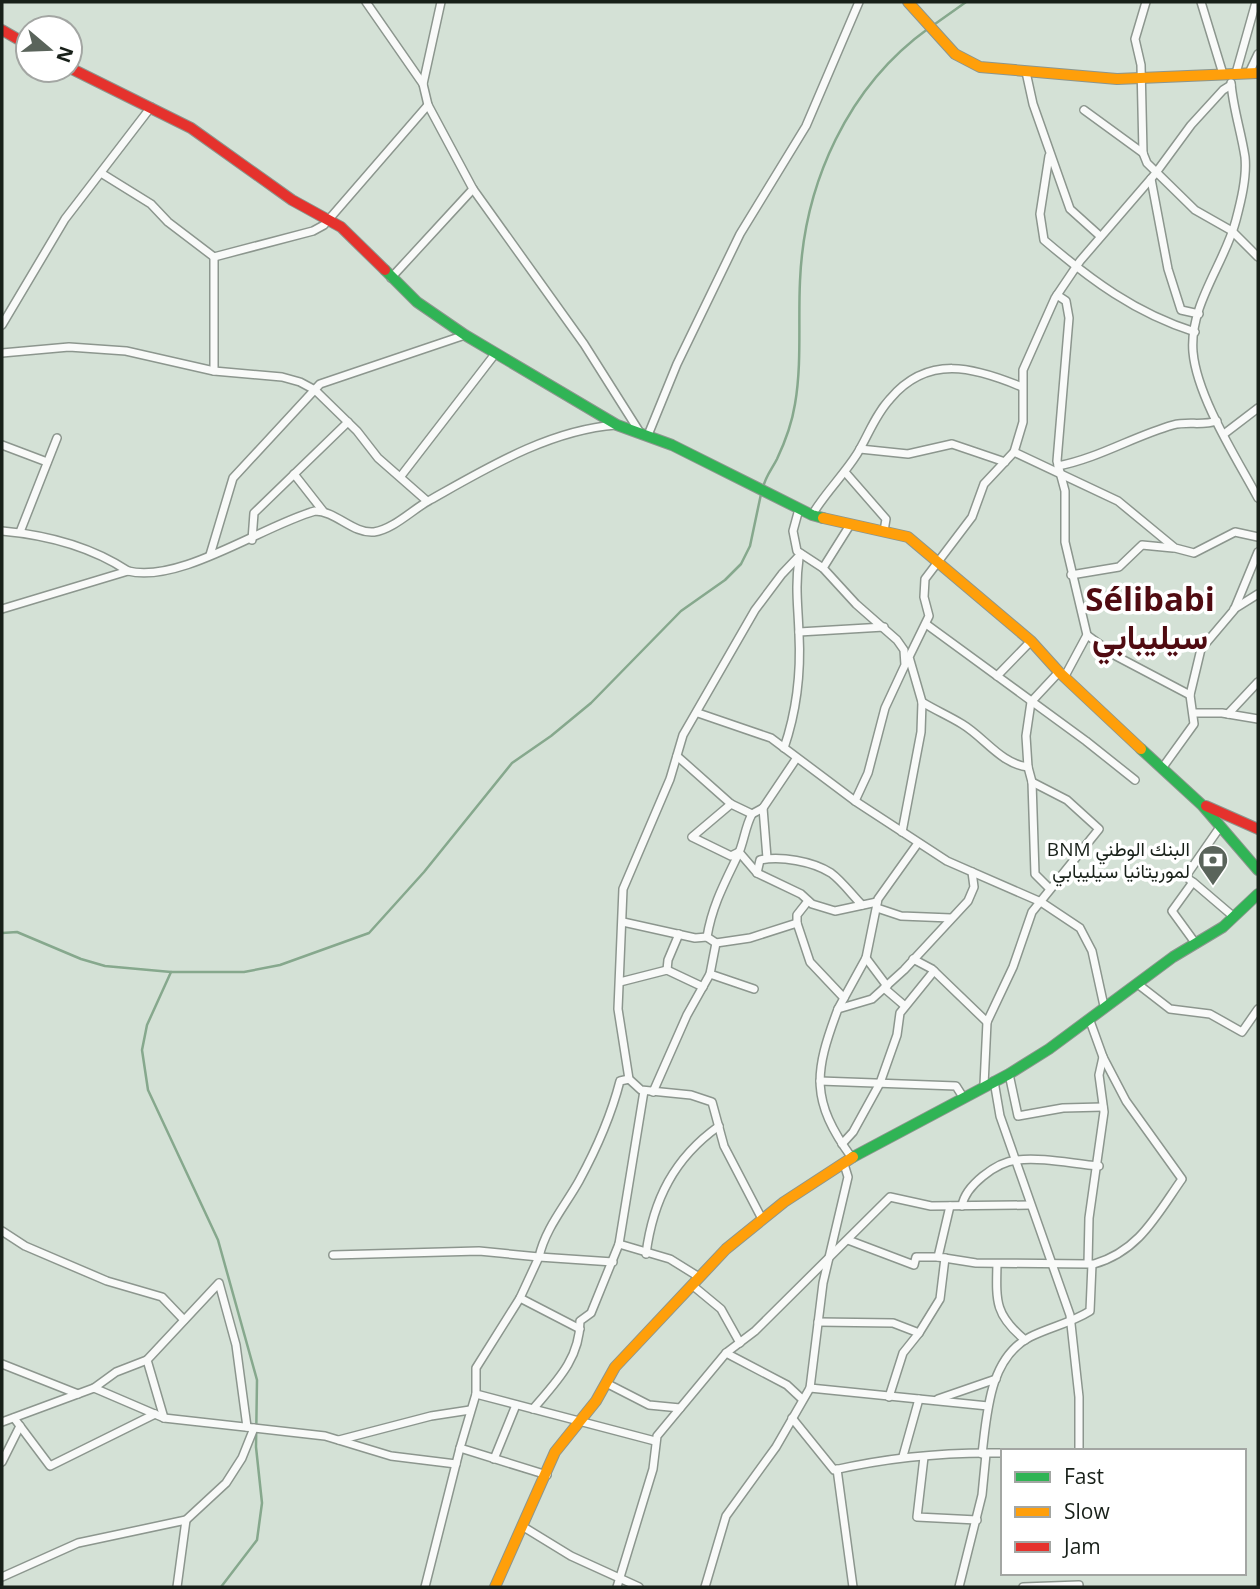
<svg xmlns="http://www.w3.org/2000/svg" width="1260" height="1589" font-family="'Open Sans',Vazirmatn,sans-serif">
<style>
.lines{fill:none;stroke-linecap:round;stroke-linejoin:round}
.stream{stroke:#86a88d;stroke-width:2.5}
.street-casing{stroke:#8c968e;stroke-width:10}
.fast-casing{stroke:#8c968e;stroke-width:12}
.slow-casing{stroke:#8c968e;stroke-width:12}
.jam-casing{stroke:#8c968e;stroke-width:12}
.street{stroke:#f9faf9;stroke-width:7}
.fast{stroke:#30b455;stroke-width:10}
.slow{stroke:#ff9f0a;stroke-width:10}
.jam{stroke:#e5322d;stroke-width:10}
.labels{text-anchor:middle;stroke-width:7;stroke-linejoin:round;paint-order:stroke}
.poi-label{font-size:19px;fill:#182019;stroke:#fff;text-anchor:end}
.town-label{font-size:33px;font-weight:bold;fill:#500b11;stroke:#fff}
</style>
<rect width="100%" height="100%" fill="#d4e1d6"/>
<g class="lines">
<g class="stream">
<path d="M935 24 966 2"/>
<path d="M763 488C765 477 772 469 777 459 785 442 792 423 795 404 802 364 798 321 800 281 804 183 848 86 929 28"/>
<path d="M2 933 17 932 81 959 105 966 171 972H244L280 965 369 933 424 872 512 763 551 736 591 703 681 611 725 580 741 564 750 546 761 494"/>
<path d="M171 972 147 1025 142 1050 148 1090 218 1240 257 1380 256 1447 262 1503 257 1540 221 1587"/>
</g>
<g class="street-casing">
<g id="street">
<path d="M366 2 423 84"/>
<path d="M1146 2 1135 39 1141 65 1143 153 1147 163 1195 210 1232 231 1258 257"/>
<path d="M1201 2 1223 74"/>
<path d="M1026 72 1033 104 1070 209 1100 236"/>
<path d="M1236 73 1256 2"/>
<path d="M1249 73 1258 54"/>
<path d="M1231 83C1233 108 1241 131 1245 157 1247 177 1241 201 1236 220 1225 263 1189 305 1193 352 1197 397 1237 459 1258 498"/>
<path d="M428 105 423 84 441 2"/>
<path d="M1084 110 1143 153"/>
<path d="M1049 156 1040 214 1044 240C1091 280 1135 313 1195 332"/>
<path d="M101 173 151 204 168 222 214 257"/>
<path d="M1151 179 1168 269 1181 310 1199 314"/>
<path d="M214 257 313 231 324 225 428 105 473 189 584 344 639 431"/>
<path d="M391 278 473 189"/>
<path d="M1057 295 1066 301 1069 318 1057 461 1065 491V542L1087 635 1065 676"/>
<path d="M2 325 65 219 151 107"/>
<path d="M2 353 69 347 126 351 214 371 282 377 300 382 315 390 357 431 378 458 427 501"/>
<path d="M214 371V257"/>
<path d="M1224 434 1258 408"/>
<path d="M648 435 677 364 740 234 806 126 859 2"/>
<path d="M2 445 47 462"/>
<path d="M860 449 908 454 952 444 1005 462"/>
<path d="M1014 452 1118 501 1175 548 1194 553 1235 532 1258 537"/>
<path d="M1058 466C1099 458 1134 436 1173 425 1188 421 1202 426 1217 421"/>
<path d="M845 472 886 519 884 531"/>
<path d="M294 474 323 511"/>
<path d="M401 476 495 354"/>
<path d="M799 509 793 531 797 551 823 568 856 604 897 640 904 650 905 665 885 708 868 773 855 801"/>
<path d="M812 515C825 493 843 476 857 454 868 436 875 415 890 399 928 354 974 367 1022 387"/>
<path d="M2 531C47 535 90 546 128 571"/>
<path d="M20 532 57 438"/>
<path d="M252 540 254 513 348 422"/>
<path d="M210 555 233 478 320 384 465 335"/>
<path d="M823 568 850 525"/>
<path d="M1071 575 1119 567 1142 545 1173 548"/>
<path d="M2 609 128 571C180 584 264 525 315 511 336 511 353 534 374 532 394 529 413 509 430 500 487 468 549 430 616 425"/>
<path d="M1234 609 1258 594"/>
<path d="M926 624 1086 741 1135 780"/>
<path d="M799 632 884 627"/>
<path d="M1087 635 1116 656 1190 695"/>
<path d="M997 676 1031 641"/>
<path d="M922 702C935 710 949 716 962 724 984 737 1001 764 1028 767"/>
<path d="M698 713 771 738 855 801 947 861 1041 902 1080 928 1092 951 1104 1006"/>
<path d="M1194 713H1222L1258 719"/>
<path d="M1228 714 1258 682"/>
<path d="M784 748C796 713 801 672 799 634 798 604 795 589 799 558"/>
<path d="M677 756 731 804 752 814 763 808 796 759"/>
<path d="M1163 767 1194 724 1190 695 1201 649 1234 610 1258 552"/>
<path d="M731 804 692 837 731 856 739 852 757 873 801 894 812 904 835 911 877 902"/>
<path d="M763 808 767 858"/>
<path d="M902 832 921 732 922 702 909 657 929 616 924 597 925 579 972 517 984 484 1014 452 1023 422V370L1055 298 1080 261 1155 174 1191 125 1223 90 1231 85"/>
<path d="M757 873 760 860C781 856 812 861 831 873 842 881 852 895 862 905"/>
<path d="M1193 883 1186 876 1220 827"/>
<path d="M1049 888 1035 874 1032 782 1028 767 1026 736 1031 702 1059 672"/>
<path d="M877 908 901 916 951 918"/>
<path d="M623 922 695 938 707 937"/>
<path d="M797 923V915L808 901"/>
<path d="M716 943 750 938 797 923 810 962 844 998"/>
<path d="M1196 944 1172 911 1193 882 1234 917"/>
<path d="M866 958 887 986"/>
<path d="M913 959 932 969 987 1022"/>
<path d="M667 970 668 960 679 934"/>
<path d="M710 974 754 989"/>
<path d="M620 982 667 970 703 987"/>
<path d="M1139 985 1170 1009 1210 1014 1242 1032 1258 1009"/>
<path d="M884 988 905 1006"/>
<path d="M838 1009 866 958 878 899 918 843"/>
<path d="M1090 1021 1103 1057 1126 1101 1182 1179C1156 1216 1139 1251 1094 1264"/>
<path d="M1009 1074 1018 1116 1063 1108 1103 1107"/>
<path d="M820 1081 956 1086 963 1097"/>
<path d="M994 1081 1000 1116 1070 1315 1079 1397V1451"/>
<path d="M984 1085 987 1022 1013 967 1032 912 1099 829 1067 800 1032 782"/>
<path d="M644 1091 619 1244 670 1259 699 1277"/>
<path d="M653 1092 687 1015 710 974 716 943 707 937C712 906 725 882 738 855 744 842 745 827 752 814"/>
<path d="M842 1144 853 1132 880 1083 897 1035 900 1013 934 971"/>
<path d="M852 1158C810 1100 814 1073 838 1009L872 999 904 970 968 901 974 887 972 872"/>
<path d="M950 1206 938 1257 976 1263 1088 1264 1089 1218 1104 1112 1099 1075 1103 1057"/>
<path d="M962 1206C965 1186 996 1162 1017 1160 1043 1157 1073 1164 1099 1166"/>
<path d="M762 1219 724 1146 712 1102 691 1095 641 1090 629 1079 618 1009 623 889 670 779 683 735 755 610 782 574 801 554"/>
<path d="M2 1231 25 1246 107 1281 162 1297 184 1320"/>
<path d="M848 1240 914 1265 916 1257H938"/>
<path d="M646 1254C653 1200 674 1158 719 1126"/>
<path d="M333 1255 479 1251 539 1257C545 1229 565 1206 579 1181 597 1148 611 1116 620 1081L629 1079"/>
<path d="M613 1262 539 1257 520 1298 476 1368V1394L655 1441"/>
<path d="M997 1264C996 1302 995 1315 1025 1340"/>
<path d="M692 1285 721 1309 740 1343"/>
<path d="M520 1298 580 1329"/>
<path d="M818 1322 893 1323 919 1333 903 1353 889 1397"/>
<path d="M919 1333 940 1299 945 1258"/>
<path d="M726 1353 787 1385 802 1399"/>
<path d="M2 1364 78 1394"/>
<path d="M608 1384 649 1405 680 1408"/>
<path d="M94 1388 116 1372 147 1360"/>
<path d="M810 1388 988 1406"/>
<path d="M476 1394 460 1448 547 1475"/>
<path d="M938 1399 996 1379"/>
<path d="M533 1409C556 1382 580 1359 580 1321L591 1313 619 1244"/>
<path d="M14 1418 50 1466 155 1414"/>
<path d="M164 1418 147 1360 219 1283 236 1345 247 1427"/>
<path d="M792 1418 834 1470C890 1457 946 1452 1003 1453"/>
<path d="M2 1422 94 1388 164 1418 325 1436 391 1456 456 1464"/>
<path d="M339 1440 431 1416 470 1410"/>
<path d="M982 1454C987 1414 989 1358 1030 1337 1050 1327 1071 1323 1090 1311L1092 1264"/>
<path d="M903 1456 919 1399"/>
<path d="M924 1457 917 1517 977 1520"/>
<path d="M494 1459 516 1405"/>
<path d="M2 1462 20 1426"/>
<path d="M837 1469 853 1587"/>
<path d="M522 1526 571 1556 639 1587"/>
<path d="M2 1577 78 1543 186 1520 226 1483 242 1458 254 1428"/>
<path d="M177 1587 186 1520"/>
<path d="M425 1587 460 1448"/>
<path d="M617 1587 653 1469 657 1436 726 1353 755 1331 890 1197 931 1206 1030 1205"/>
<path d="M705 1587 726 1516 776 1447 810 1388 823 1283 848 1177 844 1164"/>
<path d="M959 1587 982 1495 986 1454"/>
<path d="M1023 1587 1079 1585"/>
</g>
</g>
<g class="fast-casing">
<g id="fast">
<path d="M385 270 417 302 465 335 617 425 672 445 812 515 823 518"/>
<path d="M1141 749 1202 805 1258 870"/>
<path d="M853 1157 1009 1074 1049 1049 1173 957 1223 927 1258 894"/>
</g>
</g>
<g class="slow-casing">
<g id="slow">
<path d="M908 2 955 54 980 67 1117 79 1258 73"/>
<path d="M823 518 908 537 1031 641 1059 672 1141 749"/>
<path d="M495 1587 555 1452 596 1401 615 1367 726 1249 784 1202 853 1157"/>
</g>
</g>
<g class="jam-casing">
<g id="jam">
<path d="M2 30 28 45"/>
<path d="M70 68 191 128 292 200 341 227 385 270"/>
<path d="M1206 806 1258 829"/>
</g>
</g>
<use href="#street" class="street"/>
<use href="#fast" class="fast"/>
<use href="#slow" class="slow"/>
<use href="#jam" class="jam"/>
</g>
<defs>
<g id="bank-pin" transform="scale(1.575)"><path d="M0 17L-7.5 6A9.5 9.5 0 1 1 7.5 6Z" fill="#5a645b" stroke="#fff"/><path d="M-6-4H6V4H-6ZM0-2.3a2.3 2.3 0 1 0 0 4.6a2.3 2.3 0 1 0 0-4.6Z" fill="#fff"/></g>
</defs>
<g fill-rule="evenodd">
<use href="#bank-pin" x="1213" y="860"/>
</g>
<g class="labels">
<g class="poi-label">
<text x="1190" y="856">BNM البنك الوطني<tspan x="1190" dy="22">لموريتانيا سيليبابي</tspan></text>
</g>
<g class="town-label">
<text x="1150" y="611">Sélibabi<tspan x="1150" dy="38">سيليبابي</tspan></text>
</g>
</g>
<rect width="1260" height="1589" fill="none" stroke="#182019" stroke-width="7"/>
<rect x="1001" y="1449" width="245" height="126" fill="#ffffff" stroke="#a3a6a3" stroke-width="2"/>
<rect x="1015" y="1472" width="35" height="10" fill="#30b455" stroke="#a3a6a3" stroke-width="2"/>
<text x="1064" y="1484" font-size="21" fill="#182019">Fast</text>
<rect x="1015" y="1507" width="35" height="10" fill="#ff9f0a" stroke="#a3a6a3" stroke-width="2"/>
<text x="1064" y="1519" font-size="21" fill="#182019">Slow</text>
<rect x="1015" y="1542" width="35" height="10" fill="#e5322d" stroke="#a3a6a3" stroke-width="2"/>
<text x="1064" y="1554" font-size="21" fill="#182019">Jam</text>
<g transform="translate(49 49) rotate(109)"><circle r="33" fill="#ffffff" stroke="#a3a6a3" stroke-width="2"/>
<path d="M0-5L12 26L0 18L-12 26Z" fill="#5a645b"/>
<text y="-10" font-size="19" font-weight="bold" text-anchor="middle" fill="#182019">N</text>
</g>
</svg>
